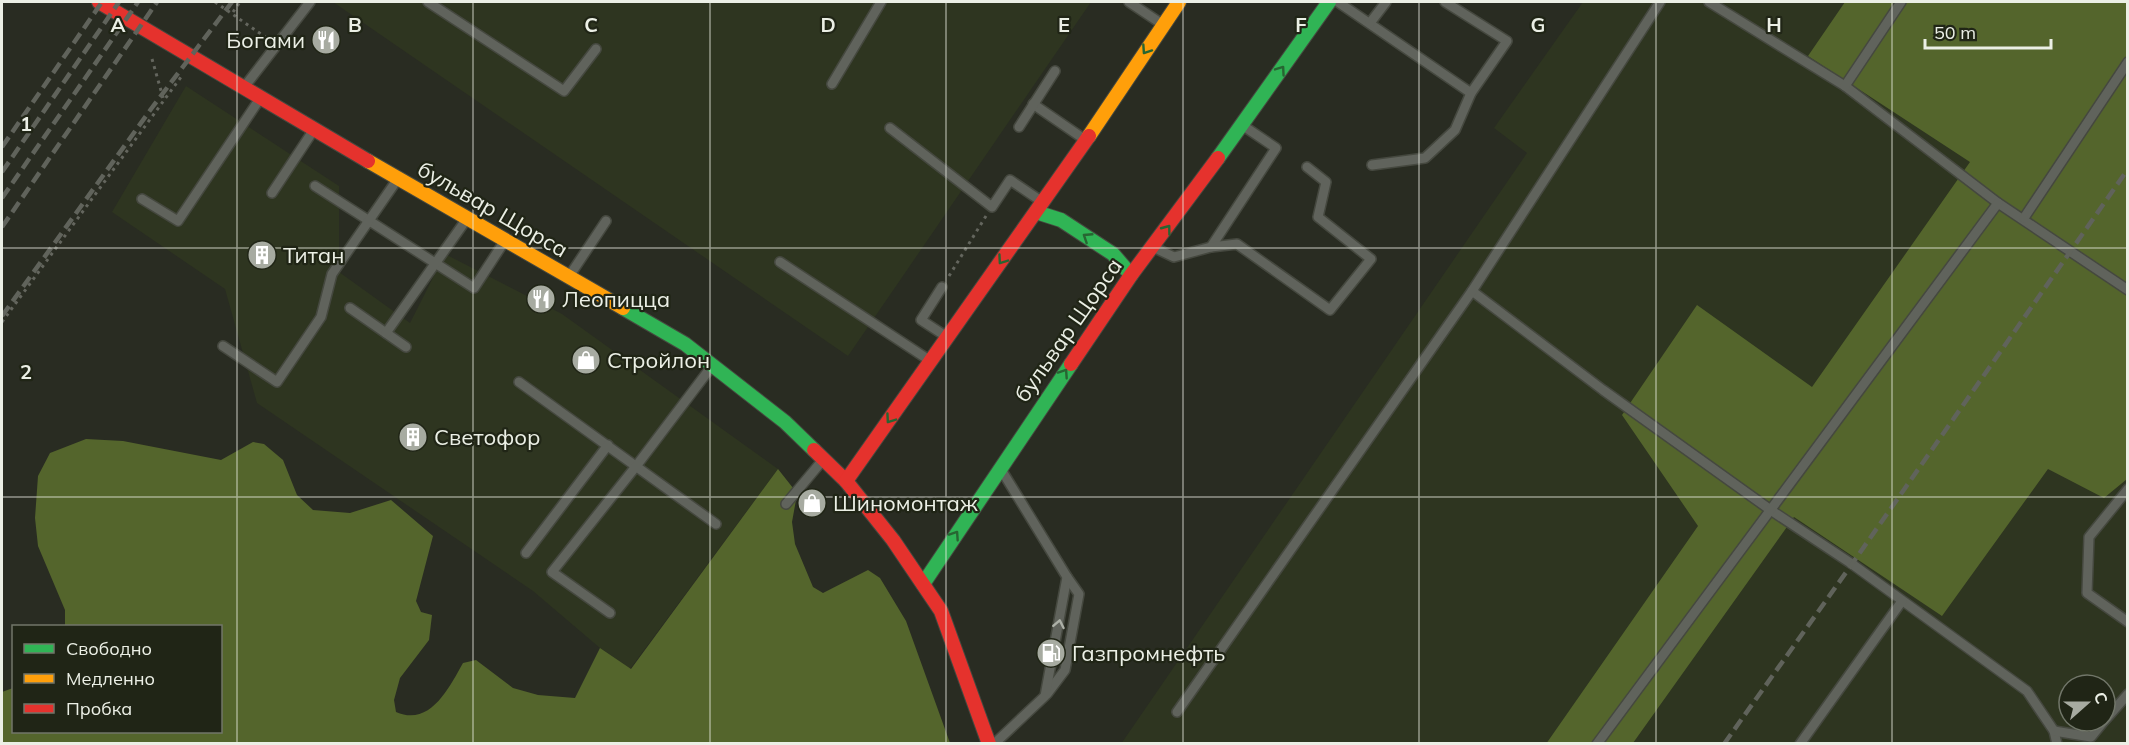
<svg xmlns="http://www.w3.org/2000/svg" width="2129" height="745" font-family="Mulish,sans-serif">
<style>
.built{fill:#2e3520;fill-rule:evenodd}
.forest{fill:#54652c}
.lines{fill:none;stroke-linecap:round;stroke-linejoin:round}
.lane-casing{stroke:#45483f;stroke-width:12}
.fast-casing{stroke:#45483f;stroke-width:16}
.slow-casing{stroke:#45483f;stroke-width:16}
.jam-casing{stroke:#45483f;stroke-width:16}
.path{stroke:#64665e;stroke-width:3;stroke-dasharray:3 4.5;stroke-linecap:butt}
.lane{stroke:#60635c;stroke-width:9}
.fast{stroke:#30b455;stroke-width:14}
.slow{stroke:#ff9f0a;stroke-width:14}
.jam{stroke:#e5322d;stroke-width:14}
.rail{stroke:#60635b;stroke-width:4.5;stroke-dasharray:12 6;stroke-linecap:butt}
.oneway{stroke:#276532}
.oneway2{stroke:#acb0a7}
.grid{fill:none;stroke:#ebefe5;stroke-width:1.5;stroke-opacity:0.55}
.labels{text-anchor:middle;stroke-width:4.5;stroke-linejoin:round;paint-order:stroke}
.poi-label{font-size:22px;fill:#ebefe5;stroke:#202516;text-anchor:start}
.street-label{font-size:22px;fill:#ebefe5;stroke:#202516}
.grid-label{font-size:20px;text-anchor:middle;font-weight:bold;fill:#ebefe5;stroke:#202516;stroke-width:4.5;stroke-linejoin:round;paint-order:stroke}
</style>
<rect width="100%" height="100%" fill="#292c22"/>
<g class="built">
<path d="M333 2H1091L848 356Z"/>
<path d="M1583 2H2127V743L1121 744 1527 153 1494 128ZM2069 685H2105V721H2069Z"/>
<path d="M186 86 339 186V272L410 323 445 254 562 314 778 469 630 669 600 648 533 591 257 403 225 289 112 212Z"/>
</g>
<g class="forest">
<path d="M1845 2H2127V479L2104 498 2048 469 1942 616 1794 517 1633 743 1546 744 1698 526 1622 415 1697 305 1812 387 1970 162 1808 56Z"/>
<path d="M86 439 123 441 221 460 253 442 264 444 283 460 297 495 313 510 350 513 391 500 433 536 416 601 421 612 432 615 429 640 400 678 394 700 396 712C430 727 449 688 463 663L476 660 513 688 538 695 575 698 600 648 631 669 778 469 793 488 796 500 792 522 795 544 813 587 823 593 868 570 880 578 906 621 950 743 2 744V692L13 688 14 732H220V626H65V610L38 546 35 518 38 476 50 453Z"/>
</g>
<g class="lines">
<g class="lane-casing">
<g id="lane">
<path d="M428 2 564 91 596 49"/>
<path d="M1129 2 1162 24"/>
<path d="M1338 2 1471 93"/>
<path d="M1709 2 1845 86 1998 203 2128 290"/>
<path d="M1370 23 1386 2"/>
<path d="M832 84 881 2"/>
<path d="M245 86 310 2"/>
<path d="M1845 86 1901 2"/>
<path d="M1033 104 1084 139"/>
<path d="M1019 127 1055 71"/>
<path d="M890 128 992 207 1010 180 1041 201"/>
<path d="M1372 165 1425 158 1455 130 1471 93 1507 41 1445 2"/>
<path d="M315 186 474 288 504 242"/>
<path d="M272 193 313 131"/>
<path d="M142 199 178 221 259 100"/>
<path d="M2024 218 2128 62"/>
<path d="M1211 247 1276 148 1245 127"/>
<path d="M1155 248 1174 257 1211 247 1237 244 1330 310 1371 259 1318 217 1326 182 1307 167"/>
<path d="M780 262 929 360"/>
<path d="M570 275 606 221"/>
<path d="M942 287 921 320 944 335"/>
<path d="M1472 291 1603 390 1772 511 1852 564 2027 691 2054 731 2057 744"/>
<path d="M350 308 406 347"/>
<path d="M386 333 466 220"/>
<path d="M223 346 277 382 321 317 332 274 397 180"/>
<path d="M519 382 716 524"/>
<path d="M2128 489 2089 537 2087 593 2128 622"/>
<path d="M786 504 822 461"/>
<path d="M526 553 608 445"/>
<path d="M610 613 552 572 637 465 712 366"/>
<path d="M1047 694 1065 670 1079 594 1067 577"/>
<path d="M1177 712 1472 291 1660 2"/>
<path d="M2105 720 2128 694"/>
<path d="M2054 731 2091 737 2104 721"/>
<path d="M994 744 1045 696 1067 577 1002 471"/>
<path d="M1597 744 1998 203"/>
<path d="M1800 744 1902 601"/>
</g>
</g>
<g class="fast-casing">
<g id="fast">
<path d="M1218 158 1329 2"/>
<path d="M1036 212 1061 220 1113 254 1131 275"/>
<path d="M623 308 685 344 785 422 814 450"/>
<path d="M923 584 1071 364"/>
</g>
</g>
<g class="slow-casing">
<g id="slow">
<path d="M1089 136 1179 2"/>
<path d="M368 161 623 308"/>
</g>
</g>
<g class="jam-casing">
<g id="jam">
<path d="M99 2 368 161"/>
<path d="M1071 364 1131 275 1218 158"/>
<path d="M814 450 846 481 893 540 941 611 989 744"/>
<path d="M846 481 1089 136"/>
</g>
</g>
<g class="path">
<path d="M215 2 268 39"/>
<path d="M233 12 240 2"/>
<path d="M152 59 164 101"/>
<path d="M949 276 986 216"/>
<path d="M2 322 181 77"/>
</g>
<use href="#lane" class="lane"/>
<use href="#fast" class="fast"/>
<use href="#slow" class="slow"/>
<use href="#jam" class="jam"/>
<g class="rail">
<path d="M2 147 102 2"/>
<path d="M2 172 119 2"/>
<path d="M2 198 138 2"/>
<path d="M2 227 157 2"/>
<path d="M2 316 151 109 232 2"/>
<path d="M1724 744 1852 564 2128 169"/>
</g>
</g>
<defs><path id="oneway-chevron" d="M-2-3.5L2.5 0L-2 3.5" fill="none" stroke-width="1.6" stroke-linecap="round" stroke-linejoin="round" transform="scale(1.5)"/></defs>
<g class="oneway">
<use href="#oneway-chevron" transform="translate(1146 50) rotate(124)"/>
<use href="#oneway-chevron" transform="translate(1281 70) rotate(-55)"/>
<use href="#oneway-chevron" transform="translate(1167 229) rotate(-53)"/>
<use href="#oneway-chevron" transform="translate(1087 237) rotate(-147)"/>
<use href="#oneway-chevron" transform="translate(1002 260) rotate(125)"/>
<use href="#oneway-chevron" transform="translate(1064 373) rotate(-56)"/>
<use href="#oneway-chevron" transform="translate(890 419) rotate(125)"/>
<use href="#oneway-chevron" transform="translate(955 535) rotate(-56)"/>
</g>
<use class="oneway2" href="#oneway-chevron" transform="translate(1059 624) rotate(-79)"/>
<path class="grid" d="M237 2V744M473 2V744M710 2V744M946 2V744M1183 2V744M1419 2V744M1656 2V744M1892 2V744M2 248H2128M2 497H2128"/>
<defs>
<g id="restaurant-disc" transform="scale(1.5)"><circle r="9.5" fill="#a7aba1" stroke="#202516"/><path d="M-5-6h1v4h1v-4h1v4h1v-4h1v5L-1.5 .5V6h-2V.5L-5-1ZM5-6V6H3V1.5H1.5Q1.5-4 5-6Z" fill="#fff"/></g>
<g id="building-disc" transform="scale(1.5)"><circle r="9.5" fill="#a7aba1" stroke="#202516"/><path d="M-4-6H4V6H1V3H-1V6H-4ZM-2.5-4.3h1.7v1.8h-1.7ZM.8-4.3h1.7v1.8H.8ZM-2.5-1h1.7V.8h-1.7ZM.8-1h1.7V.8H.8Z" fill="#fff"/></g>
<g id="shop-disc" transform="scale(1.5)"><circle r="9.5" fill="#a7aba1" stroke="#202516"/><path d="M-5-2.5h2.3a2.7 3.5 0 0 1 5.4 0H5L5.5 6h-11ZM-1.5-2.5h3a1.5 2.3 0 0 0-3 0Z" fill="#fff"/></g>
<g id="fuel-disc" transform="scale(1.5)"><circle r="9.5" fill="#a7aba1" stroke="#202516"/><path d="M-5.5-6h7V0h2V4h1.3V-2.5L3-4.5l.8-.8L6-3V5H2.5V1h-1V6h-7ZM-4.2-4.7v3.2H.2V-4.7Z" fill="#fff"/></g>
</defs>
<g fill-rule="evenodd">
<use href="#restaurant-disc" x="326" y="40"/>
<use href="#building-disc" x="262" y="255"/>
<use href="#restaurant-disc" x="541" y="299"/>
<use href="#shop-disc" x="586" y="360"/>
<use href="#building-disc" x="413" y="437"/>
<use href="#shop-disc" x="812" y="503"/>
<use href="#fuel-disc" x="1051" y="653"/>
</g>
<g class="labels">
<g class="poi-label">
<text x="305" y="48" text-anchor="end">Богами</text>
<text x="283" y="263">Титан</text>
<text x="562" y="307">Леопицца</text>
<text x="607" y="368">Стройлон</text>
<text x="434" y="445">Светофор</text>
<text x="833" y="511">Шиномонтаж</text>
<text x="1072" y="661">Газпромнефть</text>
</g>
<g class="street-label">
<text transform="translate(493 209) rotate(30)" y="8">бульвар Щорса</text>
<text transform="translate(1068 330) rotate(-55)" y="8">бульвар Щорса</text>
</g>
</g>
<g class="grid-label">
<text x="118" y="32">A</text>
<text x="355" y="32">B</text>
<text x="591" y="32">C</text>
<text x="828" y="32">D</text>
<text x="1064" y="32">E</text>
<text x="1301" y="32">F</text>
<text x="1538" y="32">G</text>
<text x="1774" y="32">H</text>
<text x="26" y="131">1</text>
<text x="26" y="379">2</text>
</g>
<rect width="2129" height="745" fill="none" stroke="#ebefe5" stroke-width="6"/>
<rect x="12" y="625" width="210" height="108" fill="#202516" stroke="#717669" stroke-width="1.5"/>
<rect x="24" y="644" width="30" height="9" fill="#30b455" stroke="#717669" stroke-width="1.5"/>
<text x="66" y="655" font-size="18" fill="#ebefe5">Свободно</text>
<rect x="24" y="674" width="30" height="9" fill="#ff9f0a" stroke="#717669" stroke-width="1.5"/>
<text x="66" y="685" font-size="18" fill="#ebefe5">Медленно</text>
<rect x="24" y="704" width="30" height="9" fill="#e5322d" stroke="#717669" stroke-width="1.5"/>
<text x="66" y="715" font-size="18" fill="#ebefe5">Пробка</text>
<g transform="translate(2087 703) rotate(69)"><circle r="28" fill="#202516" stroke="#717669" stroke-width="1.5"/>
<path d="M0-4.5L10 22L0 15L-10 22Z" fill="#a7aba1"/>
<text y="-9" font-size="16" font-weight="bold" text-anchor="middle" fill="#ebefe5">С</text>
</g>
<path d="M1925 39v9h126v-9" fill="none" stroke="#ebefe5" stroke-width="3"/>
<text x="1934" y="39" font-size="18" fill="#ebefe5" stroke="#202516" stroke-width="4.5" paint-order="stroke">50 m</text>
</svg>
